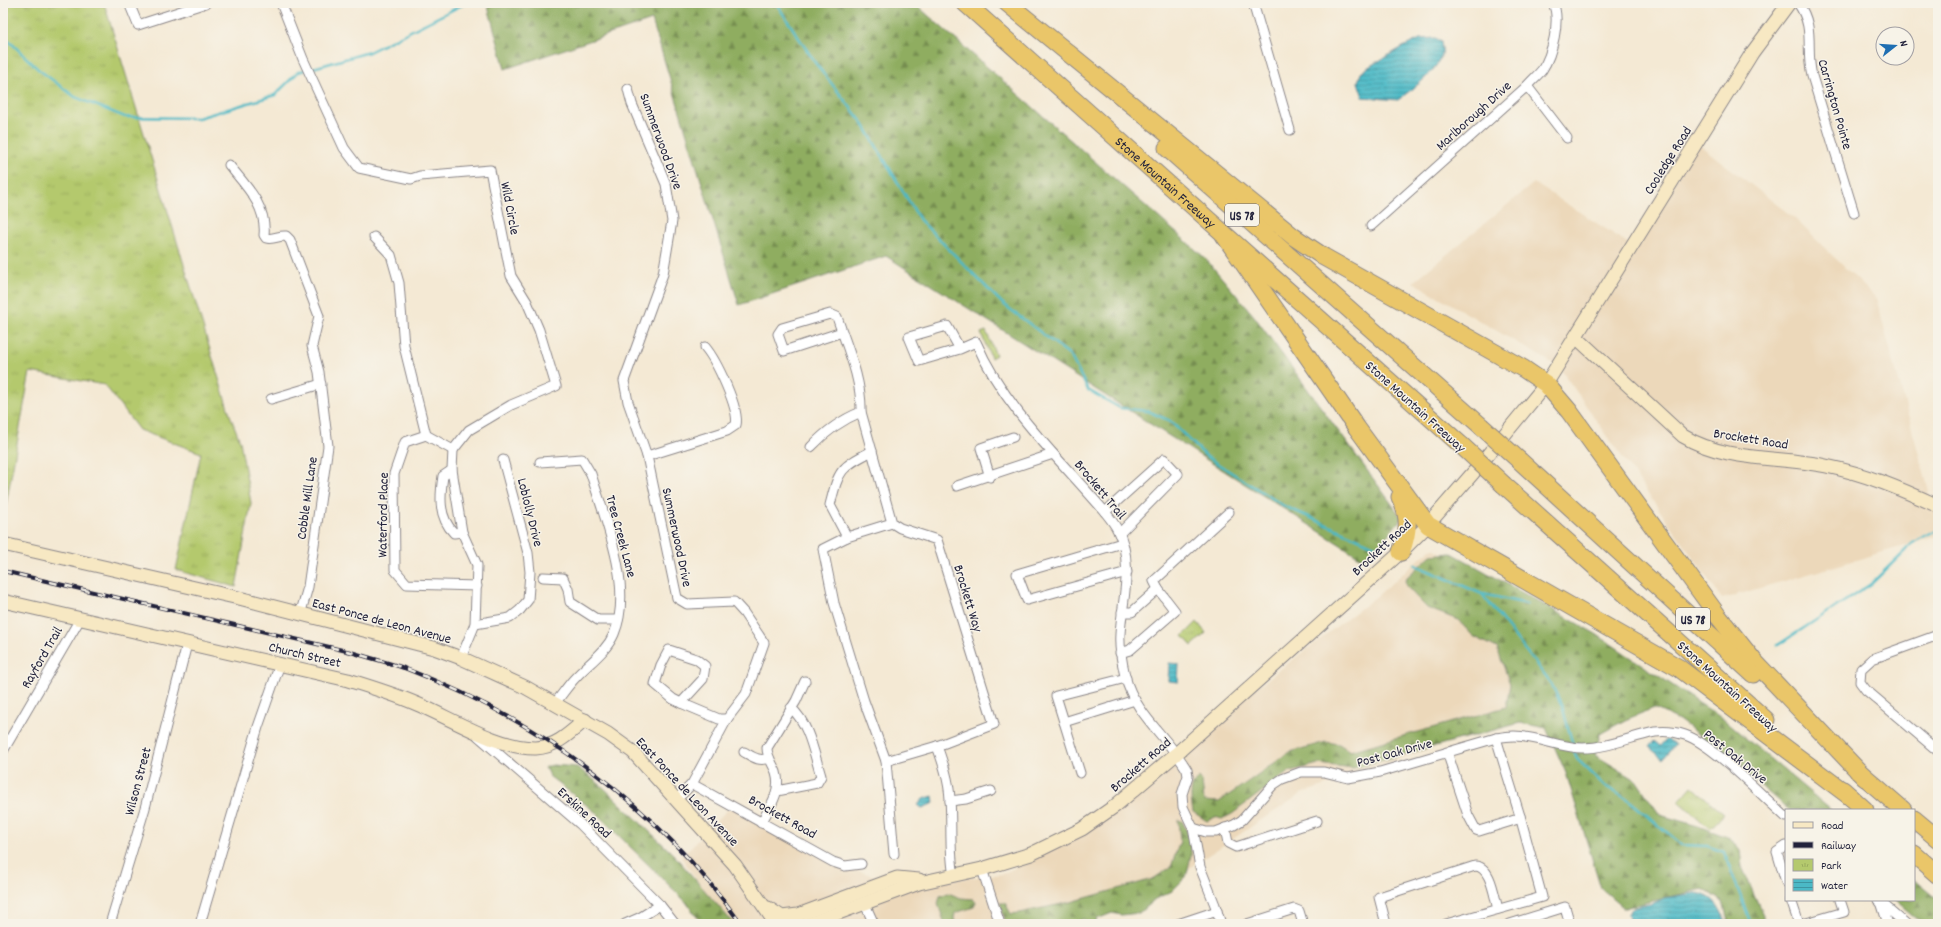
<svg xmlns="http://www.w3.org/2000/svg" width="1941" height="927" font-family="Dekko,sans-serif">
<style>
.built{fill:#ecd8ba}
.forest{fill:url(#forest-firs);stroke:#58684e}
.park{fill:url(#park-tufts);stroke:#6b7654}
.water{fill:url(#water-rules);stroke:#366e80}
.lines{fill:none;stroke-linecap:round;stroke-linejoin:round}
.stream{stroke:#4bb9c6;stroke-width:2.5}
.street-casing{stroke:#8b8688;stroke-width:11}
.secondary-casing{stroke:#8b8688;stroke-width:15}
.highway-casing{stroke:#8b8688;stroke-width:19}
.street{stroke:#fff;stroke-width:9}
.secondary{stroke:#f7e8c3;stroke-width:13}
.highway{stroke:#eac669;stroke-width:17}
.rail-casing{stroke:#22223b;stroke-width:4}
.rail{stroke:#f7f3e8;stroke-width:2.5;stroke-dasharray:8;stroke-linecap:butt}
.highway-bridge-casing{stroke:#8b8688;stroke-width:19;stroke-linecap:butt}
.highway-bridge{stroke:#eac669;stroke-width:17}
.labels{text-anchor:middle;stroke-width:3;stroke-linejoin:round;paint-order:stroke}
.shield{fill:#f7f3e8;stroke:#62616f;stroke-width:1}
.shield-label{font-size:13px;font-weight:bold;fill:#22223b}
.street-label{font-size:14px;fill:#22223b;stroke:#f7f3e8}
</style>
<defs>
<pattern id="forest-firs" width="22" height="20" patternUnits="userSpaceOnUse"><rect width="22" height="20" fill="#8fad60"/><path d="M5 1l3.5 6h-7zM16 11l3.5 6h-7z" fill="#748c50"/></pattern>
<pattern id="park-tufts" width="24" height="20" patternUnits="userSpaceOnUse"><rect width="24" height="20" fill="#b4c96d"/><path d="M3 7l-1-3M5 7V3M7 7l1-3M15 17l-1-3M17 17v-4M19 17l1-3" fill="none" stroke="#9aac5f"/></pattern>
<pattern id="water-rules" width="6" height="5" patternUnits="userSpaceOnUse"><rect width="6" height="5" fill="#4bb9c6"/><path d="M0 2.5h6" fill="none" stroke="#3e96a2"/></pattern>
</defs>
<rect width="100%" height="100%" fill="#f7f3e8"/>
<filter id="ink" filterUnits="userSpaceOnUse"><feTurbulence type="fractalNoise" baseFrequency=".025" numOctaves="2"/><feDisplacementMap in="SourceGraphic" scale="8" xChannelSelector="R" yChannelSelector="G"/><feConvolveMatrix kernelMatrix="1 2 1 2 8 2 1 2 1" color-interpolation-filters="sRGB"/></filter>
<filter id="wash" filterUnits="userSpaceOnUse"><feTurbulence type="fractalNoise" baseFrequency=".012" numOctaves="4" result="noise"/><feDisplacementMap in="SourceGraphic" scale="16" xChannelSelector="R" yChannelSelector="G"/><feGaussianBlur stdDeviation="0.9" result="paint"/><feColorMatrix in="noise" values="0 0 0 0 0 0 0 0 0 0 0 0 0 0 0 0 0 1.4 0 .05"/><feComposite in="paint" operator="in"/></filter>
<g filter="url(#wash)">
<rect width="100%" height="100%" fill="#f4e9d4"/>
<g class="built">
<path d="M1697 143 1793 217 1876 298 1938 524V536L1722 599 1559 367 1413 282 1534 183 1637 249Z"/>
<path d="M1431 549H1435L1568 631 1519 716 1301 794 1169 881 1018 924H727L681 857 734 803 815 855 901 886 1002 874 1082 835 1244 697 1377 596Z"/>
</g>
<g class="forest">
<path d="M487 3H914L1205 258 1254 316 1402 518 1366 561 886 256 739 305 652 20 505 69Z"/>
<path d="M1452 553 1596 634 1723 719 1831 810H1789L1707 741 1679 720 1654 708 1625 720 1600 734 1595 755 1636 780 1660 815 1698 826 1730 838 1740 851 1742 867 1767 924H1729L1723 902 1703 889 1624 908 1601 888 1566 773 1546 728 1520 723 1354 768 1318 764 1288 772 1232 814 1222 819 1215 817 1207 821 1193 812C1191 800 1188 787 1199 777L1202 781 1204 801 1219 802 1290 752 1326 742 1339 744 1350 751 1506 707 1510 684 1497 648 1473 636 1458 620 1427 608 1406 586 1405 579 1431 555Z"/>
<path d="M553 765 577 767 602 786 673 854 734 924H702L686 902 594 811 549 776 545 767Z"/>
<path d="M1178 820 1182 821 1191 840V856L1186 877 1172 891 1155 899 1139 913 1121 915 1112 913 1097 919 1096 924H1088L1084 919 1070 924H1006L1000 903H1005L1011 914 1019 913 1071 902 1153 879 1171 867 1180 841Z"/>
<path d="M1914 880 1938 900V924H1923L1895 900H1914Z"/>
<path d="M948 893 961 898 973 899 976 902 974 907 955 913 954 919 956 924H945L938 904 940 896Z"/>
</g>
<g class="park">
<path d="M10 3H104L230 415 240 441 251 503 236 587 176 570 201 453 139 430 105 385 30 372 3 521V5Z"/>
<path d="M986 331 996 355 991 358 981 333Z"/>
<path d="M1197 622 1206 633 1192 646 1183 636Z"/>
<path d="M1692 786 1724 814 1710 829 1679 801Z"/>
</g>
<g class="water">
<path d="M1436 38 1441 42C1441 45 1443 51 1442 54 1436 73 1412 89 1398 100L1363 97 1358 82 1361 73 1370 66 1403 47 1420 39Z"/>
<path d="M1169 663 1179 664 1178 682 1168 681Z"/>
<path d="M1667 738 1675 745 1663 759 1649 747 1654 741 1660 746Z"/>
<path d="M933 796 934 803 922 808 918 805 923 799Z"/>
<path d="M1696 893C1716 896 1719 907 1727 924H1632L1629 920 1628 913 1632 909 1642 905 1653 904 1664 898Z"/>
</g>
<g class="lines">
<g class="stream">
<path d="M776 3 816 64 862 122 920 220 1002 303 1070 355 1088 390 1120 408 1148 411 1170 421 1207 457 1284 506 1379 548"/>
<path d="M3 35 38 69 75 97 125 117 198 118 275 95 298 72 305 70"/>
<path d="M310 69 369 52 466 3"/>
<path d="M1415 565 1482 594 1552 685 1562 706 1573 745"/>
<path d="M1483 594 1527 604"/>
<path d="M1778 645 1871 584 1914 542 1938 529"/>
<path d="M1574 750 1577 759 1605 786 1630 801 1682 845 1707 846 1724 852 1751 924"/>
</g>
</g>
</g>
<g filter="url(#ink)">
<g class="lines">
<g class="street-casing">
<g id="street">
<path d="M129 3 138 25 206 3"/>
<path d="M281 3 303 59 344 148 359 168 411 179 420 176 490 170 511 276 527 302 539 330 556 386 511 405 469 430 453 450"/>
<path d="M1253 3 1290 130"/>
<path d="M1798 3C1816 29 1805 47 1812 76L1854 213"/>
<path d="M1527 86 1567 138"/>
<path d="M628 89 632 104 666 184 672 221 663 274 624 381 628 402 647 456 677 598 687 604 734 602 744 613 764 643 746 694 727 719 692 784 677 799"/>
<path d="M229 165C246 186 267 206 264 235L266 238C274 240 279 235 286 236L290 240 319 316 312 346 319 372 328 446 308 587 300 615"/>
<path d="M1371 226 1527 86C1531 81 1537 76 1542 70 1552 55 1561 20 1553 3"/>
<path d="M374 237 391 255 399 283 404 346 426 435"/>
<path d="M842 332 784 351 778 334 782 328 830 314 837 317C847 347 862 380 861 412L892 523 900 528 937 540 994 724 937 746C943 763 949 780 950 799 952 825 949 850 954 876"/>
<path d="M960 349 919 361 909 337 947 326 960 349 976 342C1005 409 1058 457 1105 512 1109 517 1114 523 1117 529 1135 561 1122 600 1120 634 1119 649 1122 662 1125 676 1135 715 1168 737 1187 770L1188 776 1182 794 1183 807 1193 828 1200 867 1215 905 1221 924"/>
<path d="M271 399 321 384"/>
<path d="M426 435 405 442 394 474 395 570 407 584 477 586"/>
<path d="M426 435 453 450"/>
<path d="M811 447C826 431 841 420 861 412"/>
<path d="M453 450 452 470 462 532 477 565 475 624 461 658"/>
<path d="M872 451C839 468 839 470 830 505L847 537 823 549 834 603 864 701 886 761 937 746"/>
<path d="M647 456 727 431 736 425C740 409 716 360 705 347"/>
<path d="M540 462 582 459 591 474C605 520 634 587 614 634 606 652 589 663 576 677 568 685 562 695 555 703"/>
<path d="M452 470 443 476C440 496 438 517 454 533L462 532"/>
<path d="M990 477 981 448 1013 437"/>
<path d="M957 486 1053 454"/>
<path d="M1105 512 1164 459 1178 474 1119 534"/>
<path d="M847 537 892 523"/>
<path d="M1122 543 1017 574 1027 600 1127 572"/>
<path d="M543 577 563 578 568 589 570 602 598 620H618"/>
<path d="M1158 589 1154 581 1229 512"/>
<path d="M475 624 510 618 520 610 528 600 530 572 528 553 503 460"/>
<path d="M1938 635 1872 659 1861 669 1860 682 1866 690 1938 751"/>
<path d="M669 650 696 659 705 666 703 679 681 703 673 699 655 684 661 665Z"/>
<path d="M1120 653 1130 650 1175 611 1158 589 1132 612H1122"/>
<path d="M681 703 719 719H727"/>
<path d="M1064 722 1135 700"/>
<path d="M478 736 580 824 660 905 675 924"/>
<path d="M3 751 80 619"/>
<path d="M744 752C753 757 759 762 769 758"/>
<path d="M1447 752 1468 815 1476 830 1479 831 1518 819 1520 816 1496 738"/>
<path d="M886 761 894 854"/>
<path d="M1080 773 1056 696 1126 678"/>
<path d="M692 784 833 862 845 866 861 864"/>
<path d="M777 791 817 783 821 776C814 754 809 723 791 708"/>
<path d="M950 801 966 799 991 791"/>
<path d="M761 823C770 807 782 791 776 772 773 764 767 757 767 748L796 701 805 681"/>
<path d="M1193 828 1206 832H1216L1234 825 1242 820 1273 785 1282 779 1301 772H1324L1348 778 1380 772 1496 738C1502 737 1508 736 1514 736 1538 736 1560 748 1583 748 1608 748 1630 737 1655 732 1664 731 1676 732 1685 735 1713 744 1762 796 1786 817"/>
<path d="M1225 828 1228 843 1236 847 1317 821"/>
<path d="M1786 846 1777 852 1786 882"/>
<path d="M982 869 1000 924"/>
<path d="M1791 900 1799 924"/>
<path d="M1878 900 1906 924"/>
<path d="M864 902 874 924"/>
<path d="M1881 902 1888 924"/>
<path d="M110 924 145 808 187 644"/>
<path d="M200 924 258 727 280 664"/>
<path d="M625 924 641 917 660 905"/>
<path d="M1178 924 1217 911"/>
<path d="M1247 924 1294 909 1299 911 1303 924"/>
<path d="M1386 924 1379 897 1475 866C1491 866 1494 896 1498 909"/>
<path d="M1446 924 1542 897 1520 816"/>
<path d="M1510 924 1565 907 1570 924"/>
<path d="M1803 924 1844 912 1840 900"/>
</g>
</g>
<g class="secondary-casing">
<g id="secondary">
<path d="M1576 337 1683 436C1726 462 1778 456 1826 466 1866 474 1901 489 1938 506"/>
<path d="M3 544 243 599 434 648 461 658 525 687 608 734 633 752 735 865 776 924"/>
<path d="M3 601 348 680C371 687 394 694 417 704 451 718 499 749 536 748 556 747 570 733 585 720"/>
<path d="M768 908 782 917 798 915 897 878 919 880"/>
<path d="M809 924 919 883 982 869 1031 854 1082 829 1115 806 1176 754 1401 552 1425 528 1473 473 1546 384 1752 53 1789 3"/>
</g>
</g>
<g class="highway-casing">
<g id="highway">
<path id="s1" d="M965 3 1461 445"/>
<path d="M1007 3 1294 237 1324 257 1524 369 1546 384 1569 411 1718 616 1753 660 1865 778"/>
<path d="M1167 148 1481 426"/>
<path d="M1224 235 1357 428 1428 525 1679 668 1852 798"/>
<path d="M1520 461 1753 674"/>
<path d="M1504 485 1766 720"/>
<path d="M1400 497C1410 517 1409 531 1401 552"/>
<path d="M1858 771 1903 810"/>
<path d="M1843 790 1865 810"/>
<path d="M1914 819 1938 839"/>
<path d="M1914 854 1938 875"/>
</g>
</g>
<use href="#street" class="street"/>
<use href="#secondary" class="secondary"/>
<use href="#highway" class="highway"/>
<g class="rail-casing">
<path id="rail" d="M3 571 351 652C369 658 387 662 404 668 538 719 658 806 741 924"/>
</g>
<use href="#rail" class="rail"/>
<g class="highway-bridge-casing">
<g id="highway-bridge">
<path d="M1481 426 1520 461"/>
<path d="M1461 445 1504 485"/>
</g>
</g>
<use href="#highway-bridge" class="highway-bridge"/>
</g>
</g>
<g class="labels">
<g class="shield">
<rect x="1225" y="204" width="34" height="22" rx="3"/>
<rect x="1676" y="608" width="34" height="22" rx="3"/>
</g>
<g class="shield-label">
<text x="1242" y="220">US 78</text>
<text x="1693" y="624">US 78</text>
</g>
<g class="street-label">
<text transform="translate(1836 104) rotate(74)" y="5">Carrington Pointe</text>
<text transform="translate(1473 115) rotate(-42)" y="5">Marlborough Drive</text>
<text transform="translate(662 141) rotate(70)" y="5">Summerwood Drive</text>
<text transform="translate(1667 160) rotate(-58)" y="5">Cooledge Road</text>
<text dy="5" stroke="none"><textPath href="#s1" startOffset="269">Stone Mountain Freeway</textPath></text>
<text transform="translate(511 208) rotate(79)" y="5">Wild Circle</text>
<text transform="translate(1416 406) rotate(42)" y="5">Stone Mountain Freeway</text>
<text transform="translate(1751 438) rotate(9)" y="5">Brockett Road</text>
<text transform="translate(1101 489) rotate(50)" y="5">Brockett Trail</text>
<text transform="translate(306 498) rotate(-82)" y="5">Cobble Mill Lane</text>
<text transform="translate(531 512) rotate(76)" y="5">Loblolly Drive</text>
<text transform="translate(382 515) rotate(-89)" y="5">Waterford Place</text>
<text transform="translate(622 536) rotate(75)" y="5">Tree Creek Lane</text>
<text transform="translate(678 537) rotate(78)" y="5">Summerwood Drive</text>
<text transform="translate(1381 547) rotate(-43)" y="5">Brockett Road</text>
<text transform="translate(969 598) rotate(73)" y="5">Brockett Way</text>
<text transform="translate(382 620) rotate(15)" y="5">East Ponce de Leon Avenue</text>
<text transform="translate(305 654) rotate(13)" y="5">Church Street</text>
<text transform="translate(41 657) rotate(-60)" y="5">Rayford Trail</text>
<text transform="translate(1728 686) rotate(42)" y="5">Stone Mountain Freeway</text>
<text transform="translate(1394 752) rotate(-15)" y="5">Post Oak Drive</text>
<text transform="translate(1736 756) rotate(39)" y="5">Post Oak Drive</text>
<text transform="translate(1140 764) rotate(-41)" y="5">Brockett Road</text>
<text transform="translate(137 781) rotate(-75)" y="5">Wilson Street</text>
<text transform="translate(688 791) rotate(47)" y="5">East Ponce de Leon Avenue</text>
<text transform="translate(585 812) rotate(43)" y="5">Erskine Road</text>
<text transform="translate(783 816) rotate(29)" y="5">Brockett Road</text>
</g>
</g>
<rect width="1941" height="927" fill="none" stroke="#f7f3e8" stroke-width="16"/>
<rect x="1785" y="809" width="130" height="92" fill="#f7f3e8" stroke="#a29fa3"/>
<rect x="1793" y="822" width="20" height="6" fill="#f7e8c3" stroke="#a29fa3"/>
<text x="1821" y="829" font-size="12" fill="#22223b">Road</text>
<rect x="1793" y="842" width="20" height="6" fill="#22223b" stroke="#a29fa3"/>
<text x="1821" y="849" font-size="12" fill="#22223b">Railway</text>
<rect x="1793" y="859" width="20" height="12" fill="url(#park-tufts)" stroke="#a29fa3"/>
<text x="1821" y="869" font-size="12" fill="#22223b">Park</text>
<rect x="1793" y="879" width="20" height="12" fill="url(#water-rules)" stroke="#a29fa3"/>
<text x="1821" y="889" font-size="12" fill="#22223b">Water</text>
<g transform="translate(1895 46) rotate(73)"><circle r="19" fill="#f7f3e8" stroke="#a29fa3"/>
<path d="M0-3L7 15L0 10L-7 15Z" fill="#1f6fb2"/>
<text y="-6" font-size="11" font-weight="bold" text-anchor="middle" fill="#22223b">N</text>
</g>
</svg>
